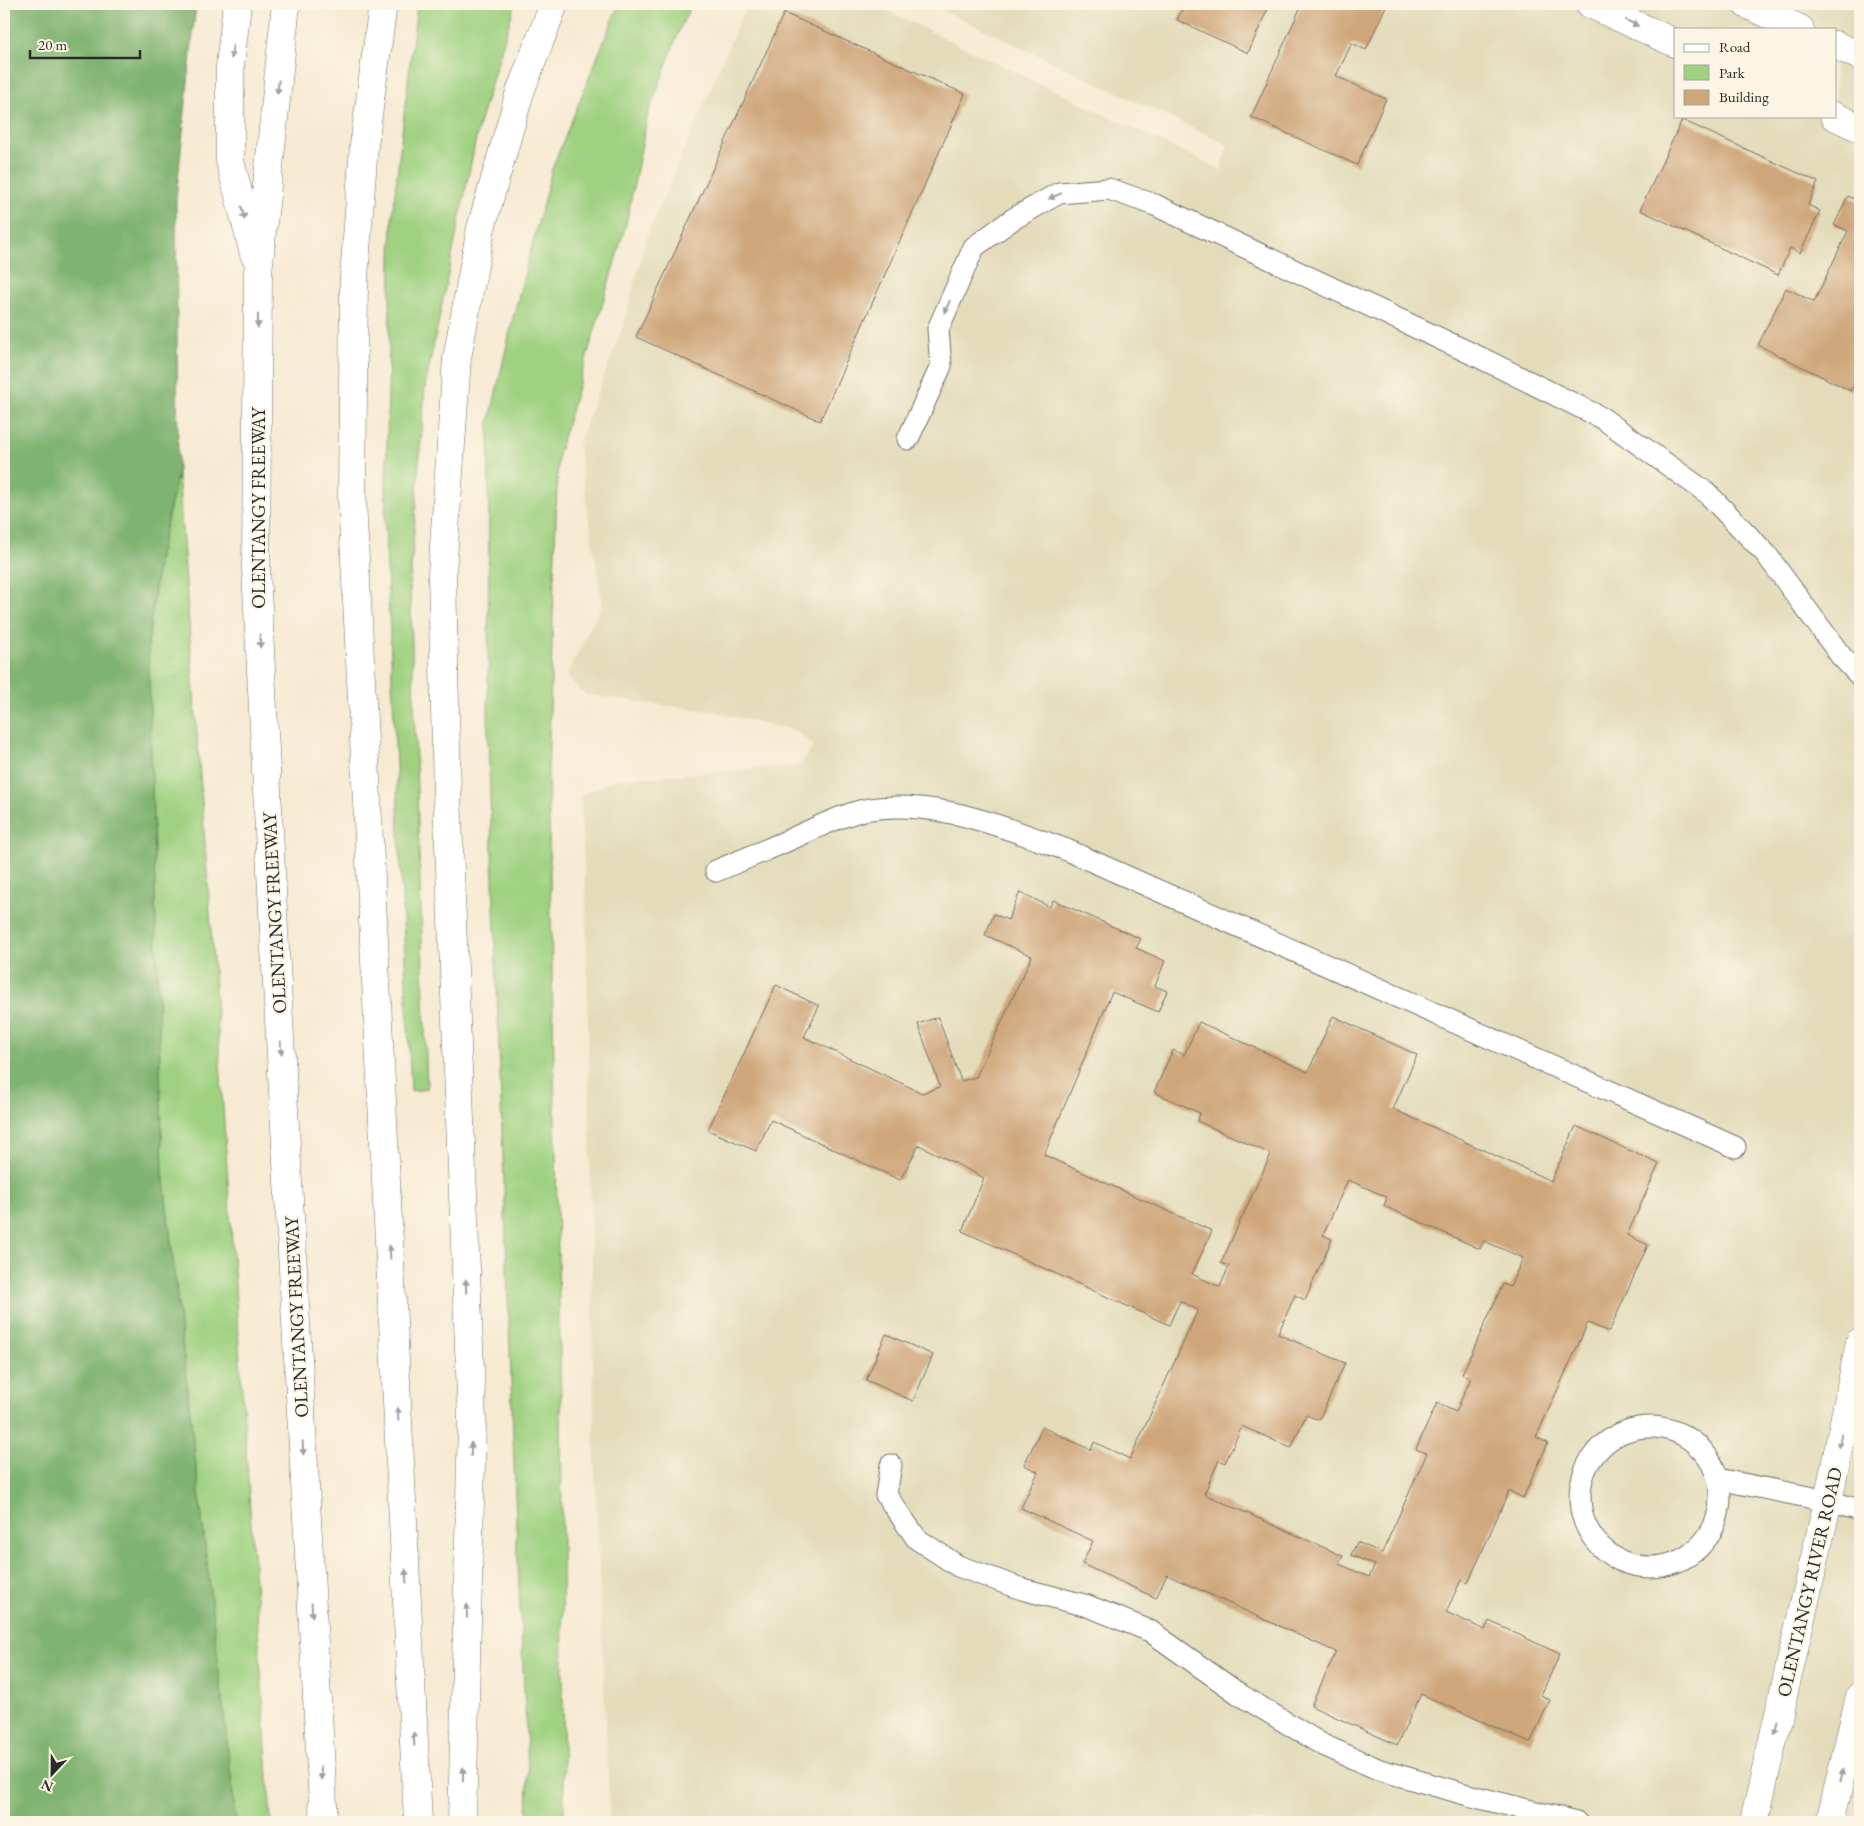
<svg xmlns="http://www.w3.org/2000/svg" width="1864" height="1826" font-family="'EB Garamond',serif">
<style>
.built{fill:#e3dbba;fill-rule:evenodd}
.green{fill:#9fd181;stroke:#657e56}
.forest{fill:#7fb36f;stroke:#556f4d}
.building{fill:#cea679;fill-rule:evenodd}
.lines{fill:none;stroke-linecap:round;stroke-linejoin:round}
.lane-casing{stroke:#726e66;stroke-width:23}
.street-casing{stroke:#726e66;stroke-width:29}
.secondary-casing{stroke:#726e66;stroke-width:29}
.highway-casing{stroke:#726e66;stroke-width:29}
.lane{stroke:#fff;stroke-width:21}
.street{stroke:#fff;stroke-width:28}
.secondary{stroke:#fff;stroke-width:28}
.highway{stroke:#fff;stroke-width:28}
.oneway{fill:#a0a0a0}
.labels{text-anchor:middle;stroke-width:4;stroke-linejoin:round;paint-order:stroke}
.street-label{font-size:19px;fill:#2b2b2b;stroke:#fcf5e5}
</style>
<rect width="100%" height="100%" fill="#fcf5e5"/>
<filter id="ink" filterUnits="userSpaceOnUse"><feTurbulence type="fractalNoise" baseFrequency=".02" numOctaves="2"/><feDisplacementMap in="SourceGraphic" scale="10" xChannelSelector="R" yChannelSelector="G"/><feConvolveMatrix kernelMatrix="1 2 1 2 8 2 1 2 1" color-interpolation-filters="sRGB"/></filter>
<filter id="wash" filterUnits="userSpaceOnUse"><feTurbulence type="fractalNoise" baseFrequency=".0096" numOctaves="4" result="noise"/><feDisplacementMap in="SourceGraphic" scale="20" xChannelSelector="R" yChannelSelector="G"/><feGaussianBlur stdDeviation="1.12" result="paint"/><feColorMatrix in="noise" values="0 0 0 0 0 0 0 0 0 0 0 0 0 0 0 0 0 1.4 0 .05"/><feComposite in="paint" operator="in"/></filter>
<g filter="url(#wash)">
<rect width="100%" height="100%" fill="#f7ead3"/>
<path class="built" d="M747 4H873L1221 170 1228 145 930 4H1860V1822H610L595 1474 586 898 580 796 613 780 799 765 814 746 796 731 712 711 586 695 566 676 602 605 578 444 623 326 647 236ZM1675 29H1835V116H1675Z"/>
<g class="green">
<path d="M417 4H515L479 124 425 387 410 584 427 1089 411 1091 385 528 392 218Z"/>
<path d="M619 4H692L680 28 648 114 626 224 558 455 548 773 561 1404 564 1822H527L528 1770 517 1547 488 740 489 423 515 310 552 169Z"/>
<path d="M178 473 209 899 271 1822H236L163 1172 148 643 159 556Z"/>
</g>
<path class="forest" d="M4 4H196L176 199 178 473 159 556 148 643 163 1172 236 1822H4Z"/>
<g id="blocks">
<g class="building">
<path d="M1185 4H1270L1248 53 1177 20Z"/>
<path d="M1302 4H1387L1366 50 1352 43 1336 76 1386 99 1357 165 1251 117Z"/>
<path d="M784 13 965 94 820 421 636 337Z"/>
<path d="M1682 120 1818 182 1808 205 1820 211 1800 253 1790 248 1778 275 1640 210Z"/>
<path d="M1848 196 1860 202V372L1851 391 1758 345 1786 288 1814 302 1848 231 1834 225Z"/>
<path d="M1020 892 1050 907 1053 900 1141 939 1136 948 1165 961 1155 986 1167 991 1158 1012 1112 992 1044 1155 1212 1231 1192 1274 1220 1287 1229 1266 1221 1263 1271 1154 1197 1121 1200 1113 1154 1092 1173 1050 1184 1055 1199 1022 1308 1072 1333 1016 1417 1055 1393 1109 1551 1181 1576 1126 1659 1164 1627 1235 1648 1245 1609 1332 1588 1323 1536 1437 1548 1443 1523 1498 1509 1491 1468 1583 1461 1580 1446 1612 1485 1630 1489 1621 1560 1654 1541 1695 1550 1700 1530 1743 1421 1694 1397 1745 1311 1706 1336 1652 1167 1575 1156 1598 1082 1564 1093 1541 1021 1508 1038 1472 1024 1465 1042 1427 1091 1450 1094 1442 1130 1459 1198 1310 1180 1301 1169 1325 962 1231 984 1178 919 1145 900 1180 771 1120 756 1151 708 1130 776 985 819 1006 804 1037 922 1093 940 1087 918 1024 938 1017 961 1081 976 1077 1032 956 985 935 994 914 1008 920ZM1348 1180 1387 1197 1384 1206 1480 1249 1484 1241 1523 1258 1510 1287 1503 1284 1462 1374 1471 1378 1456 1412 1437 1403 1416 1449 1427 1453 1382 1553 1357 1542 1351 1555 1375 1565 1369 1577 1339 1564 1343 1556 1204 1494 1219 1460 1225 1463 1242 1426 1291 1448 1306 1415 1319 1420 1345 1363 1278 1334 1295 1295 1305 1300 1332 1239 1323 1235Z"/>
<path d="M886 1334 933 1355 913 1401 866 1380Z"/>
</g>
</g>
</g>
<g filter="url(#ink)">
<use href="#blocks" fill-opacity="0" stroke="#726e66" stroke-width="1"/>
<g class="lines">
<g class="lane-casing">
<g id="lane">
<path d="M908 439 941 366 938 329 974 247 1013 219 1059 193 1109 189 1155 205 1481 358 1602 418 1707 493 1766 554 1841 656 1860 676"/>
<path d="M716 871C744 859 772 848 800 835 820 826 842 815 864 810 933 797 1003 827 1067 850L1735 1147"/>
<circle cx="1650" cy="1497" r="70"/>
<path d="M891 1465 886 1495 917 1539 958 1566 1022 1589 1088 1606 1150 1631 1239 1694 1323 1745 1380 1770 1468 1795 1576 1822"/>
<path d="M1718 1479 1828 1501 1860 1510"/>
</g>
</g>
<g class="street-casing">
<g id="street">
<path d="M1590 4 1675 43"/>
<path d="M1746 4 1800 29"/>
<path d="M1835 45 1860 56"/>
<path d="M1834 116 1860 128"/>
</g>
</g>
<g class="secondary-casing">
<g id="secondary">
<path d="M1754 1822 1828 1501 1860 1342"/>
<path d="M1830 1822 1860 1696"/>
</g>
</g>
<g class="highway-casing">
<g id="highway">
<path d="M237 4 230 66V161L254 254"/>
<path d="M286 4 258 272 256 569 274 931 324 1822"/>
<path d="M383 4 364 145 354 278 352 500 418 1822"/>
<path d="M462 1822 472 1421 447 794 442 574 457 358 481 228 520 92 554 4"/>
</g>
</g>
<use href="#lane" class="lane"/>
<use href="#street" class="street"/>
<use href="#secondary" class="secondary"/>
<use href="#highway" class="highway"/>
</g>
<defs><path id="oneway-solid" d="M-6-.8H1V-3.2L6.5 0L1 3.2V.8H-6Z" transform="scale(1.25)"/></defs>
<g class="oneway">
<use href="#oneway-solid" transform="translate(1632 23) rotate(25)"/>
<use href="#oneway-solid" transform="translate(232 52) rotate(96)"/>
<use href="#oneway-solid" transform="translate(278 87) rotate(96)"/>
<use href="#oneway-solid" transform="translate(1055 196) rotate(157)"/>
<use href="#oneway-solid" transform="translate(243 213) rotate(76)"/>
<use href="#oneway-solid" transform="translate(947 307) rotate(114)"/>
<use href="#oneway-solid" transform="translate(258 321) rotate(90)"/>
<use href="#oneway-solid" transform="translate(260 641) rotate(87)"/>
<use href="#oneway-solid" transform="translate(281 1048) rotate(87)"/>
<use href="#oneway-solid" transform="translate(390 1252) rotate(-93)"/>
<use href="#oneway-solid" transform="translate(466 1286) rotate(-92)"/>
<use href="#oneway-solid" transform="translate(398 1414) rotate(-93)"/>
<use href="#oneway-solid" transform="translate(1840 1441) rotate(101)"/>
<use href="#oneway-solid" transform="translate(303 1448) rotate(87)"/>
<use href="#oneway-solid" transform="translate(471 1449) rotate(-89)"/>
<use href="#oneway-solid" transform="translate(406 1576) rotate(-93)"/>
<use href="#oneway-solid" transform="translate(312 1610) rotate(87)"/>
<use href="#oneway-solid" transform="translate(467 1611) rotate(-89)"/>
<use href="#oneway-solid" transform="translate(1776 1728) rotate(103)"/>
<use href="#oneway-solid" transform="translate(414 1739) rotate(-93)"/>
<use href="#oneway-solid" transform="translate(321 1773) rotate(87)"/>
<use href="#oneway-solid" transform="translate(463 1774) rotate(-89)"/>
<use href="#oneway-solid" transform="translate(1842 1775) rotate(-77)"/>
</g>
</g>
<g class="labels">
<g class="street-label">
<text transform="translate(258 508) rotate(-90)" y="7">OLENTANGY FREEWAY</text>
<text transform="translate(274 913) rotate(-93)" y="7">OLENTANGY FREEWAY</text>
<text transform="translate(296 1317) rotate(-93)" y="7">OLENTANGY FREEWAY</text>
<text transform="translate(1809 1582) rotate(-77)" y="7">OLENTANGY RIVER ROAD</text>
</g>
</g>
<rect width="1864" height="1826" fill="none" stroke="#fcf5e5" stroke-width="20"/>
<rect x="1674" y="28" width="162" height="90" fill="#fcf5e5" stroke="#a8a49b"/>
<rect x="1684" y="44" width="25" height="8" fill="#ffffff" stroke="#a8a49b"/>
<text x="1719" y="52" font-size="15" fill="#2b2b2b">Road</text>
<rect x="1684" y="65" width="25" height="15" fill="#9fd181" stroke="#a8a49b"/>
<text x="1719" y="78" font-size="15" fill="#2b2b2b">Park</text>
<rect x="1684" y="90" width="25" height="15" fill="#cea679" stroke="#a8a49b"/>
<text x="1719" y="102" font-size="15" fill="#2b2b2b">Building</text>
<g transform="translate(52 1774) rotate(202)" stroke="#fcf5e5" stroke-width="4" paint-order="stroke">
<path d="M0-4L9 19L0 12L-9 19Z" fill="#2b2b2b"/>
<text y="-8" font-size="14" font-weight="bold" text-anchor="middle" fill="#2b2b2b">N</text>
</g>
<path d="M30 50v8h110v-8" fill="none" stroke="#2b2b2b" stroke-width="2.5"/>
<text x="38" y="50" font-size="15" fill="#2b2b2b" stroke="#fcf5e5" stroke-width="4" paint-order="stroke">20 m</text>
</svg>
